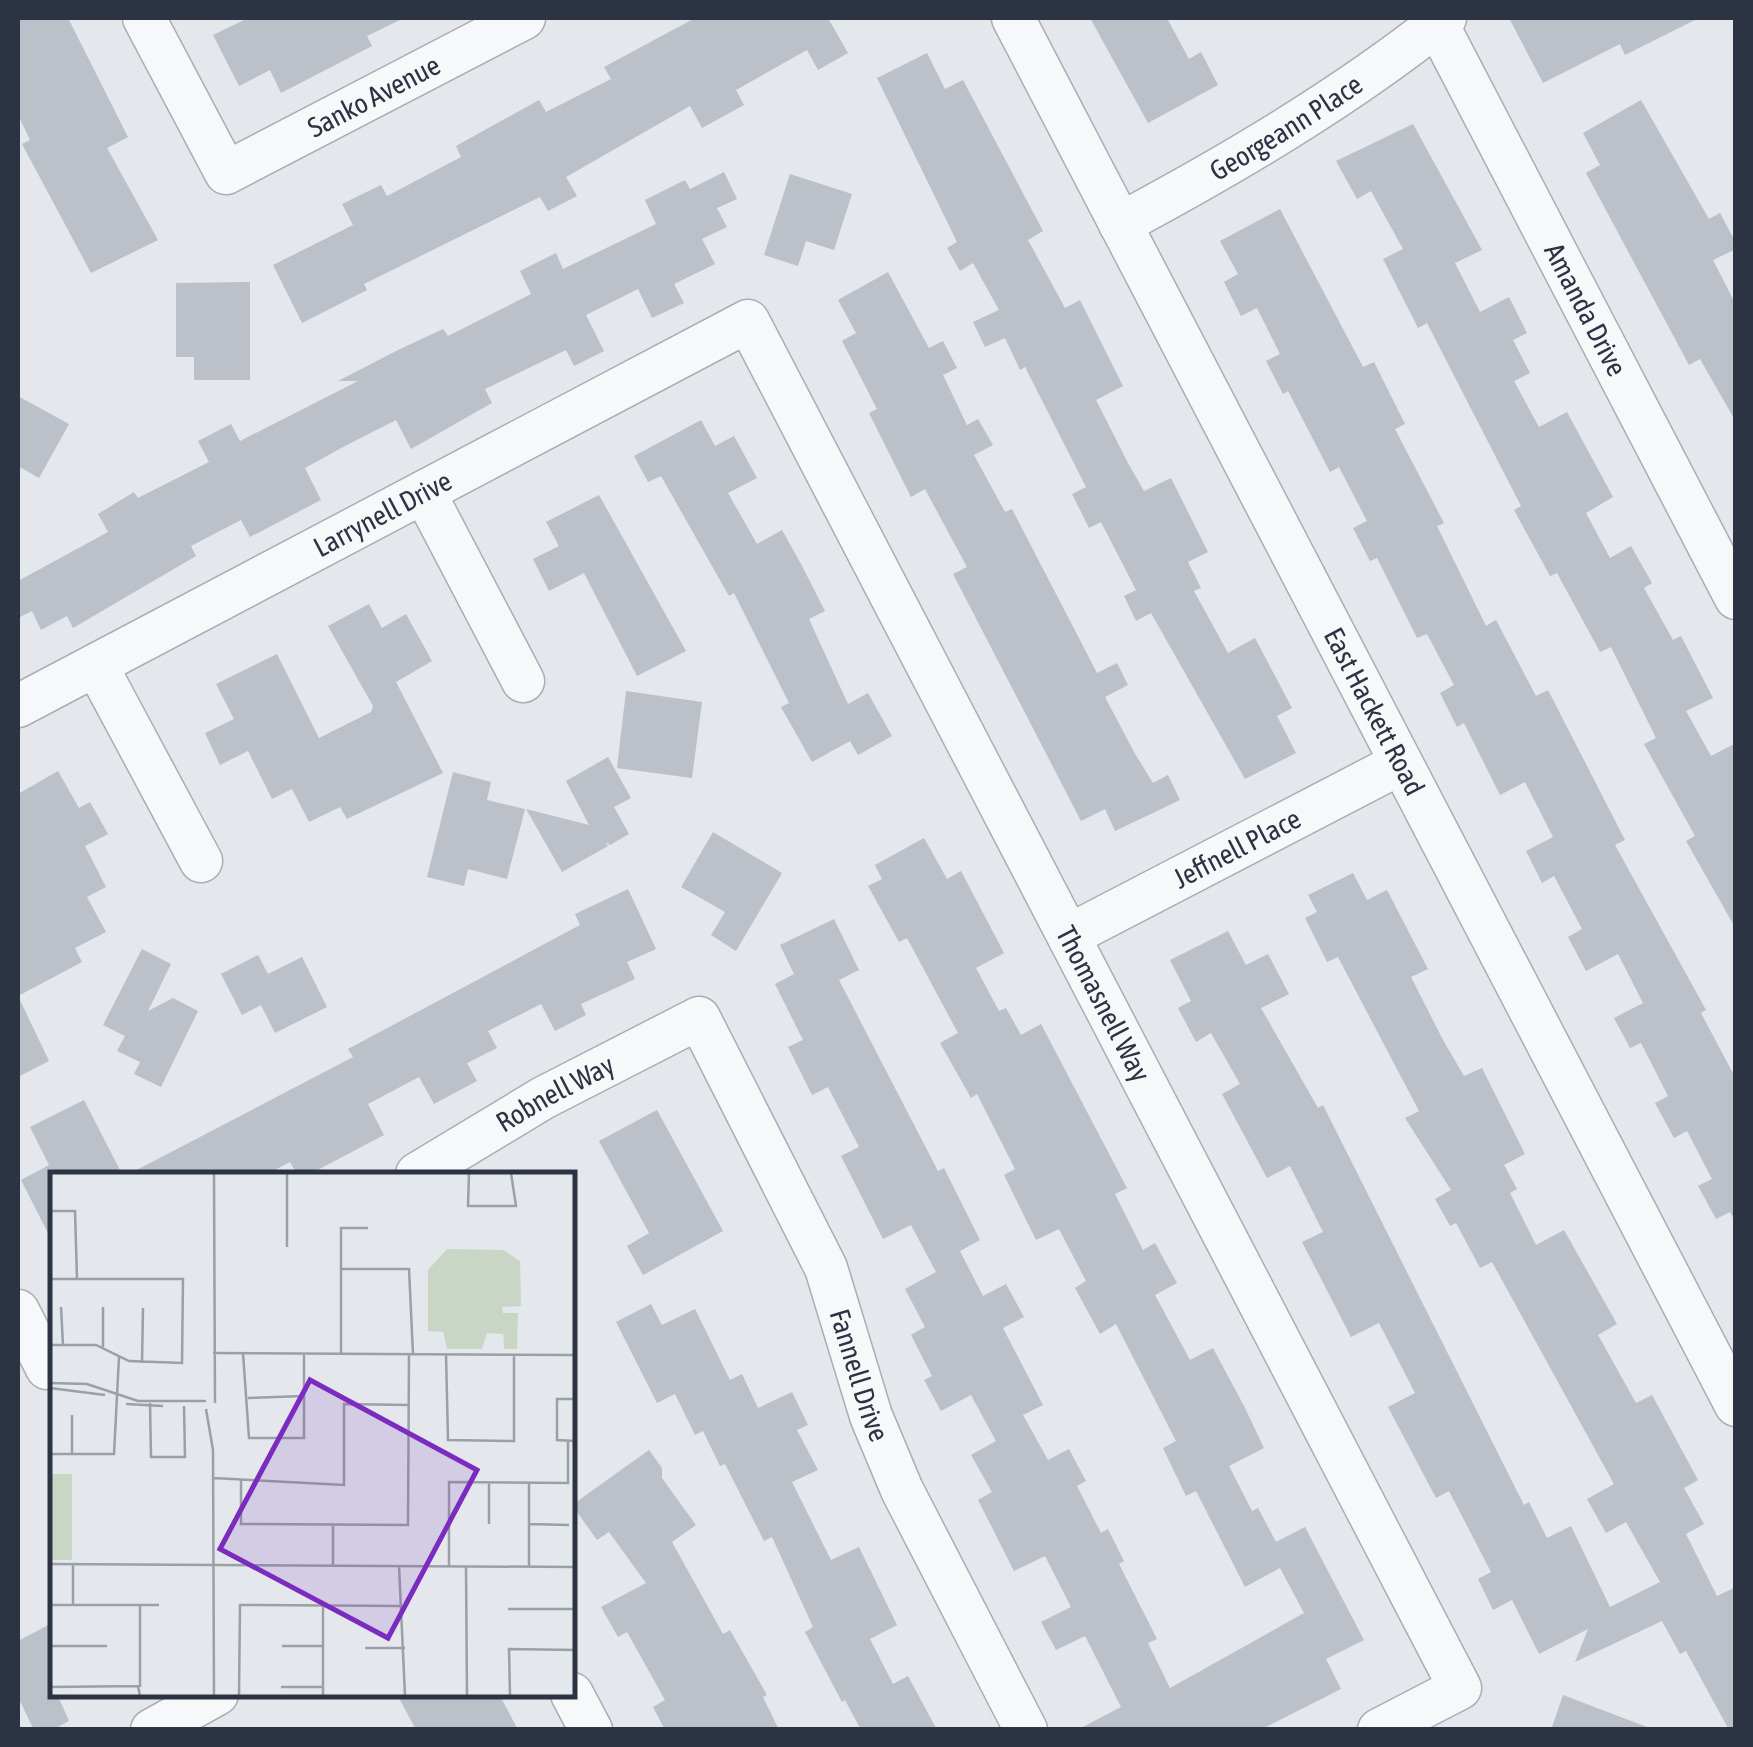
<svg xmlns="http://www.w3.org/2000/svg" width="1753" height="1747" font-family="'Asap Condensed',sans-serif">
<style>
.building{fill:#bbc0c9}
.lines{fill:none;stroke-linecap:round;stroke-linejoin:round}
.minor-casing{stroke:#a9aeb6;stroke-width:45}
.minor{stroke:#f7f8fa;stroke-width:42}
.labels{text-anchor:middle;stroke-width:9;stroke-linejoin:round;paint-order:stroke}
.street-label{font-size:28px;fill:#2c3444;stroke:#f4f6f9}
.inset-road{fill:none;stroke:#9a9fa8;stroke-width:2.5}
.view{fill:#7b2cbf;fill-opacity:0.15;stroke:#7b2cbf;stroke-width:5}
.inset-edge{fill:none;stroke:#2c3444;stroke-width:5}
</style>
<rect width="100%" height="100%" fill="#e4e7eb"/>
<g class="building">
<path d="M18 18H68L128 137 107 148 158 240 91 273 22 144 30 140 18 115Z"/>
<path d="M248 18H404L367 36 372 46 281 93 270 70 239 86 213 35Z"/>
<path d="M695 18H828L848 53 818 70 807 50 736 90 744 105 702 128 690 106 566 177 577 196 548 211 540 197 364 284 367 290 302 323 273 265 353 225 342 204 381 185 387 196 461 157 456 146 539 100 546 112 611 79 604 67Z"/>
<path d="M1090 18H1167L1189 59 1201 52 1218 85 1148 123Z"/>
<path d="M1509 18H1699L1625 55 1620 44 1543 83Z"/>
<path d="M927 53 945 89 963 80 1043 231 1028 240 1065 308 1080 300 1123 386 1096 400 1129 465 1144 491 1171 478 1208 552 1188 562 1201 588 1194 591 1228 653 1255 638 1292 708 1277 716 1296 753 1245 779 1151 613 1136 621 1124 596 1136 590 1101 522 1089 528 1072 494 1086 487 1025 367 1020 370 1005 338 985 347 973 322 999 310 973 263 960 271 947 248 957 242 877 78Z"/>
<path d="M1641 100 1709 219 1720 213 1736 243V249L1713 260 1736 305V422L1700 359 1689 365 1586 173 1600 165 1583 133Z"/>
<path d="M1413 124 1482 250 1455 263 1480 312 1509 297 1527 333 1513 340 1530 373 1514 381 1539 427 1567 412 1613 497 1586 513 1610 558 1631 546 1652 583 1644 588 1673 640 1681 636 1713 698 1686 711 1711 756 1736 743V929L1686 841 1695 836 1644 744 1656 738 1611 647 1600 652 1557 573 1550 576 1514 510 1521 506 1427 323 1418 328 1383 259 1403 249 1371 191 1357 199 1336 161Z"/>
<path d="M724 172 737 199 717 208 727 227 702 239 715 264 674 284 684 303 652 318 638 289 586 315 604 351 574 366 566 350 485 389 492 403 411 449 396 420 343 447 305 468 321 500 250 537 241 520 191 546 196 556 73 628 67 616 41 630 32 611 18 618V581L108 532 98 514 134 492 138 498 209 462 198 441 231 424 240 441 358 381H338L398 350 443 329 448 336 531 294 520 271 556 253 563 269 656 224 645 200 685 180 690 189Z"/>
<path d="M790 174 852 194 834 250 806 241 798 266 764 255Z"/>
<path d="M1280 209 1363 367 1374 362 1405 424 1395 429 1444 523 1437 526 1486 626 1496 620 1536 696 1548 690 1625 840 1615 845 1706 1010 1701 1013 1736 1079V1223L1730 1212 1716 1219 1698 1186 1712 1179 1687 1131 1674 1138 1655 1103 1668 1096 1641 1043 1630 1048 1614 1018 1643 1003 1618 954 1586 971 1568 937 1582 929 1554 876 1542 883 1526 851 1553 837 1525 782 1500 795 1464 723 1457 727 1440 693 1454 685 1427 634 1417 638 1377 558 1370 561 1353 528 1367 521 1339 467 1330 472 1288 391 1283 394 1266 361 1280 354 1257 308 1241 316 1224 282 1238 274 1220 241Z"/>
<path d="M888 272 929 348 943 341 957 368 943 375 967 425 978 419 993 445 974 455 1005 512 1012 509 1097 673 1117 663 1128 685 1105 697 1134 752 1153 783 1168 775 1180 800 1115 831 1105 809 1081 821 953 574 967 567 925 489 911 497 869 413 877 409 842 341 856 333 838 300Z"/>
<path d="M250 282V380H194V357H176V283Z"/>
<path d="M18 396 69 424 39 478 18 466Z"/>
<path d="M701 420 715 446 734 436 757 478 728 493 757 544 782 530 801 564 825 611 809 619 848 704 868 693 892 736 858 755 850 741 812 762 781 707 789 703 734 593 729 596 661 476 648 482 634 456Z"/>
<path d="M599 495 686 651 637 676 584 573 549 591 533 559 559 546 546 522Z"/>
<path d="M369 604 382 628 406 614 432 661 396 682 443 773 347 819 340 807 309 822 292 789 272 799 248 751 220 765 205 733 234 719 216 684 277 654 319 738 371 712 373 706 328 626Z"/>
<path d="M626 691 702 702 692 778 617 768Z"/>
<path d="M608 757 631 798 614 807 629 834 610 845 606 842 608 846 562 872 526 809 589 825 566 781Z"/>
<path d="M58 771 79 808 90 802 108 834 85 846 106 887 87 897 106 932 75 948 82 962 18 996V794Z"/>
<path d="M453 772 491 782 487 800 525 809 507 879 468 869 464 886 427 877Z"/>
<path d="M713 832 782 873 736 951 711 935 725 912 681 887Z"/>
<path d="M924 838 947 879 961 871 1004 953 976 968 999 1011 1006 1008 1021 1035 1041 1024 1127 1188 1115 1194 1143 1250 1155 1243 1177 1283 1155 1295 1190 1360 1213 1348 1245 1408 1264 1448 1229 1466 1252 1511 1258 1508 1276 1542 1305 1527 1364 1640 1326 1659 1341 1689 1260 1730H1077L1121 1707 1085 1636 1056 1650 1041 1622 1071 1607 1045 1556 1014 1571 978 1500 992 1492 971 1455 996 1441 971 1395 941 1411 924 1380 932 1376 911 1335 925 1327 905 1289 936 1272 911 1225 883 1239 841 1156 859 1147 828 1087 812 1095 788 1047 803 1040 775 984 794 974 780 945 834 919 859 970 839 980 938 1171 944 1168 980 1240 960 1251 983 1296 1006 1284 1024 1317 1003 1328 1043 1405 1023 1415 1048 1460 1069 1449 1086 1481 1077 1486 1101 1533 1108 1529 1124 1561 1119 1564 1157 1639 1148 1643 1170 1688 1304 1613 1280 1568 1245 1587 1196 1491 1186 1496 1163 1448 1176 1441 1116 1324 1100 1334 1075 1288 1086 1281 1059 1229 1036 1240 1004 1175 1015 1169 977 1094 971 1098 940 1043 958 1033 907 938 899 942 868 886 882 879 875 865Z"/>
<path d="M1353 873 1367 900 1387 890 1428 969 1411 977 1443 1040 1464 1076 1482 1068 1525 1154 1504 1165 1517 1189 1510 1193 1536 1245 1564 1230 1617 1324 1598 1335 1636 1403 1652 1395 1698 1480 1684 1488 1704 1524 1686 1534 1717 1596 1736 1587V1730H1729L1686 1651 1680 1654 1662 1621 1575 1662 1588 1629 1539 1654 1512 1600 1493 1610 1478 1579 1491 1572 1449 1491 1436 1498 1388 1407 1415 1393 1379 1323 1351 1337 1302 1242 1323 1232 1290 1166 1267 1178 1222 1094 1240 1084 1211 1033 1196 1042 1178 1008 1191 1001 1170 960 1228 931 1246 965 1268 954 1289 994 1261 1008 1318 1108 1323 1105 1524 1505 1529 1502 1547 1538 1571 1526 1610 1607 1660 1582 1626 1522 1606 1533 1587 1499 1614 1484 1492 1262 1480 1268 1456 1223 1450 1226 1435 1199 1451 1190 1405 1118 1419 1111 1338 957 1327 962 1305 918 1317 912 1308 895Z"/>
<path d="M628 889 656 949 627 962 635 979 581 1004 586 1015 555 1031 541 1004 488 1031 497 1048 467 1063 477 1081 434 1104 419 1077 368 1104 384 1135 310 1174H297L290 1162 267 1174H129L353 1057 348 1049 580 925 575 914Z"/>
<path d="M142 949 171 964 148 1011 173 998 198 1011 161 1087 134 1074 140 1062 117 1051 125 1036 103 1025Z"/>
<path d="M258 955 268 974 302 957 327 1007 275 1033 261 1005 242 1015 221 974Z"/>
<path d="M18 996 49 1061 18 1077Z"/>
<path d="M84 1100 122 1174 52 1172V1241L21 1180 49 1165 30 1127Z"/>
<path d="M657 1110 723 1231 643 1275 627 1246 649 1233 599 1141Z"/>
<path d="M651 1304 662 1325 695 1309 730 1380 742 1374 758 1408 792 1392 808 1425 797 1430 818 1470 792 1482 831 1560 859 1547 897 1625 870 1639 893 1684 908 1676 937 1730H861L845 1700 842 1702 805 1632 813 1627 772 1537 764 1541 725 1464 720 1466 703 1431 695 1435 675 1394 657 1403 616 1322Z"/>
<path d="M649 1450 662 1468V1478L696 1525 672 1542 723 1634 730 1630 767 1695 763 1697 779 1730H665L653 1707 665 1700 627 1632 618 1637 601 1607 646 1583 609 1532 597 1540 572 1505Z"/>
<path d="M52 1623V1694H57L69 1721 52 1730H34L18 1697V1641Z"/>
<path d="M397 1694H499L518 1730H416Z"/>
<path d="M1563 1695 1647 1727V1730H1551Z"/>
</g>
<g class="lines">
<g class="minor-casing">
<g id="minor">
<path id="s1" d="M144 18 226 173 524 18"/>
<path id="s2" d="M1013 18 1736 1405"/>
<path id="s3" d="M1437 24 1736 598"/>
<path id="s4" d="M1120 224C1234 163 1344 98 1445 18"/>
<path d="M424 492 523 681"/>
<path d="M96 665 201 861"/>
<path id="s5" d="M18 706 748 321 1460 1688 1379 1730"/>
<path id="s6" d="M1070 935 1401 763"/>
<path id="s7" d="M417 1174 543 1098 699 1018 826 1268 871 1416 902 1490 1026 1730"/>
<path d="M18 1311 47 1368 52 1365"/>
<path d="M572 1694 591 1730"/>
<path d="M152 1730 217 1694"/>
</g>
</g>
<use href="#minor" class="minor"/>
</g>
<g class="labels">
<g class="street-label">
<text dy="10" stroke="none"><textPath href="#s1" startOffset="342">Sanko Avenue</textPath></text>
<text dy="10" stroke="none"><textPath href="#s4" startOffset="192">Georgeann Place</textPath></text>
<text dy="10" stroke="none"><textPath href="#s3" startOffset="322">Amanda Drive</textPath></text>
<text dy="10" stroke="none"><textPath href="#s5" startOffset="412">Larrynell Drive</textPath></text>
<text dy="10" stroke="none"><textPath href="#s2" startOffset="782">East Hackett Road</textPath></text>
<text dy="10" stroke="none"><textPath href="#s6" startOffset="188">Jeffnell Place</textPath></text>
<text dy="10" stroke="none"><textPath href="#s5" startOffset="1595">Thomasnell Way</textPath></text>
<text dy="10" stroke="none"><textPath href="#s7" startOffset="160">Robnell Way</textPath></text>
<text dy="10" stroke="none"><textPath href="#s7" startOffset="715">Fannell Drive</textPath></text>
</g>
</g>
<g transform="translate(50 1172)">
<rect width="525" height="525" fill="#e4e7eb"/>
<path d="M397 77 453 78 470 89 471 134 452 135 453 141H468L467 177H454L453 155V162L437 161 432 177H397L393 160 378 159V98ZM0 302H22V388H0Z" fill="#c9d5c5"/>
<path class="inset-road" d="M164 1 165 231M237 1V75M419 1 418 34H466L461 1M0 39H25L27 107M291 97H359L363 182M0 107H133L132 191 79 189 46 173H0M11 135 13 173M53 175V135M163 181 525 183M193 181 199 266H254V181M291 182V56H318M396 182 398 268 464 269V183M92 191 93 136M0 211 37 212 88 229H156M0 216 55 223M198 226 254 224M525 227H507V268L525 269M100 231 101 285H135L134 234M76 232 113 234M156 237 163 278 164 524M0 282H64L69 185M22 282V243M163 306 294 313V232L359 233M191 308V352L358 353 359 182M439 352V311M479 352 519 353M0 392 525 395M23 392V433M283 393V353M349 394 355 524M399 394V310L518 311V269M416 394 417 524M479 394V311M0 433H109M90 433V515M458 437H525M0 474H57M232 474H273M315 476H355M0 515 88 514 90 524M231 515H273M189 524 190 433 352 434M273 524V434M460 524 459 477 525 478"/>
<path class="view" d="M260 208 427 298 338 466 170 377Z"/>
<rect width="525" height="525" class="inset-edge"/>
</g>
<rect width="1753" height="1747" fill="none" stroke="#2c3444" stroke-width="40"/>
</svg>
